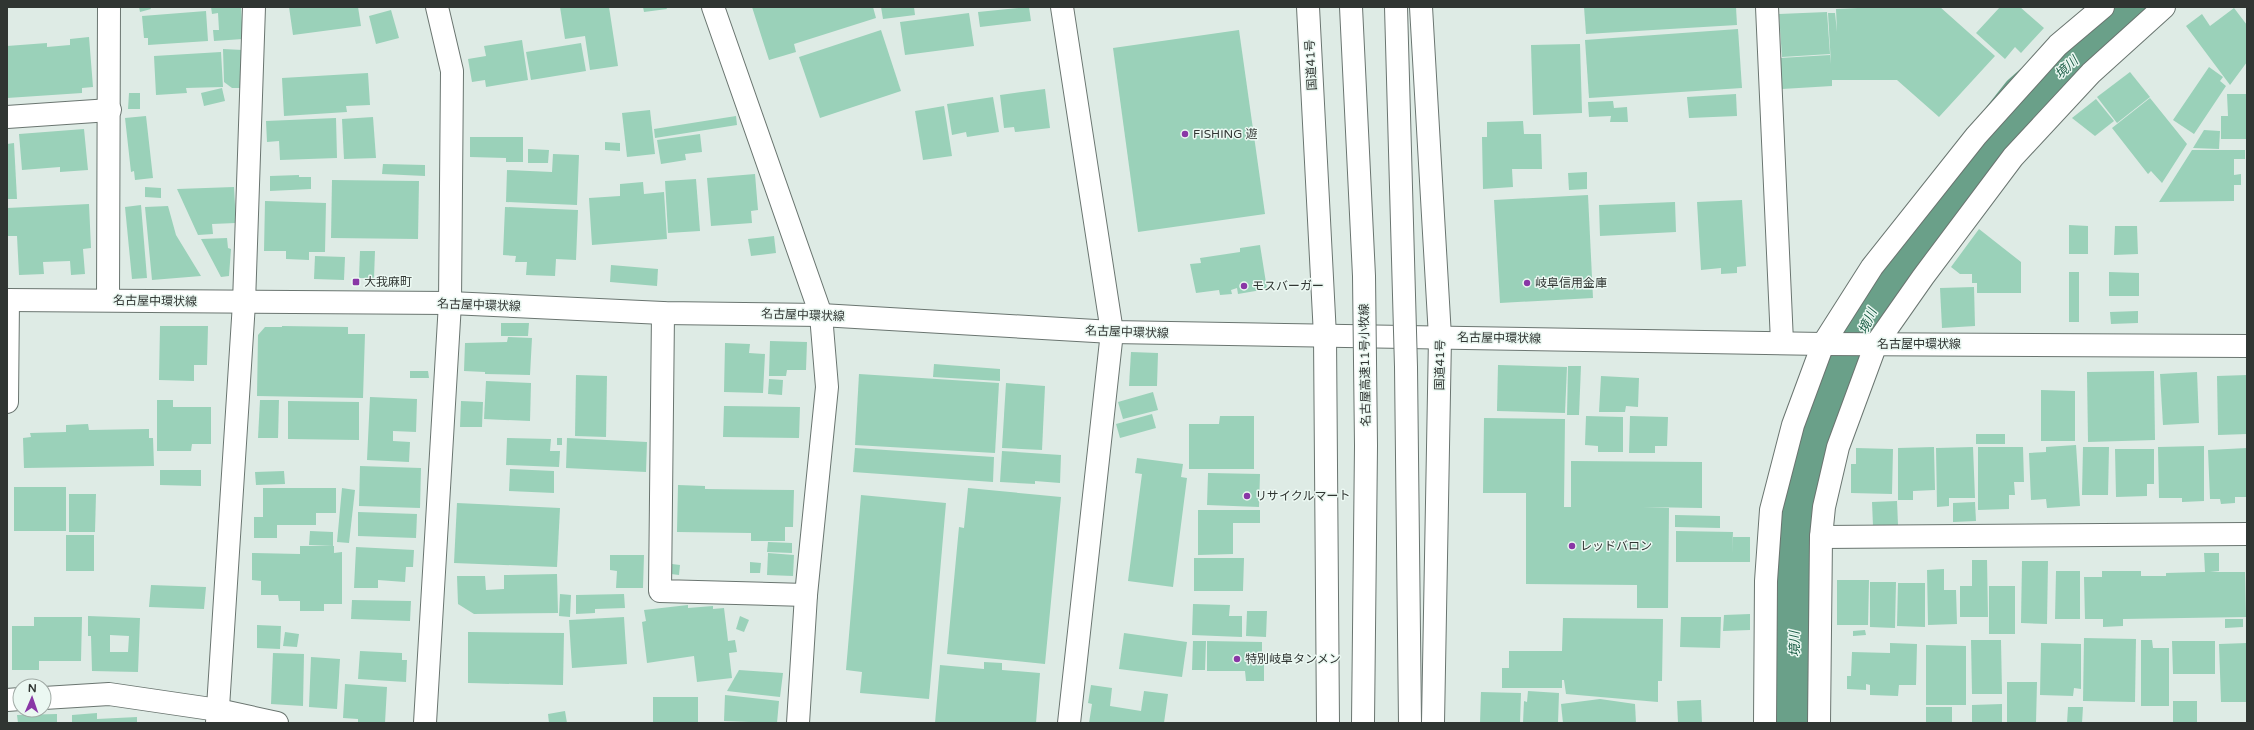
<svg xmlns="http://www.w3.org/2000/svg" width="2254" height="730" font-family="'Varela Round','Noto Sans JP',sans-serif">
<style>
.lines{fill:none;stroke-linecap:round;stroke-linejoin:round}
.river{stroke:#6aa089;stroke-width:58}
.building{fill:#9ad1b9;fill-rule:evenodd}
.minor-casing{stroke:#6a7570;stroke-width:24}
.major-casing{stroke:#6a7570;stroke-width:24}
.highway-casing{stroke:#6a7570;stroke-width:24}
.minor{stroke:#fff;stroke-width:22}
.major{stroke:#fff;stroke-width:22}
.highway{stroke:#fff;stroke-width:22}
.highway-bridge-casing{stroke:#6a7570;stroke-width:24;stroke-linecap:butt}
.highway-bridge{stroke:#fff;stroke-width:22}
.poi-dot{fill:#8937a6;stroke:#ebf8f2;stroke-width:1.5}
.labels{text-anchor:middle;stroke-width:3;stroke-linejoin:round;paint-order:stroke}
.street-label{font-size:12px;fill:#303532;stroke:#ebf8f2}
.poi-label{font-size:12px;fill:#303532;stroke:#ebf8f2;text-anchor:start}
.water-label{font-size:13px;font-style:italic;fill:#1c5e47;stroke:#ebf8f2}
</style>
<rect width="100%" height="100%" fill="#deebe5"/>
<g class="lines">
<path class="river" d="M1794 723 1793 580 1795 523 1815 443 1873 307 1924 233 2028 101 2134 7"/>
</g>
<g class="building">
<path d="M139 7H150L151 9 140 12Z"/>
<path d="M211 7H241L243 39 214 41 213 30H219L218 13 212 14Z"/>
<path d="M289 7H358L361 26 293 35Z"/>
<path d="M560 7H609L618 66 590 70 585 36 565 39Z"/>
<path d="M643 7H666L667 9 644 12Z"/>
<path d="M752 7H873L876 18 794 44 796 52 769 60Z"/>
<path d="M881 7H914L915 15 883 19Z"/>
<path d="M1029 7 1031 21 980 27 978 12Z"/>
<path d="M1584 7H1736L1737 25 1586 34Z"/>
<path d="M1879 7H1940L1995 56 1939 117 1897 80H1832V86L1782 89 1780 58 1830 55 1831 64 1828 13H1835L1837 32 1836 9Z"/>
<path d="M2000 7H2020L2044 28 2021 53 2015 47 2005 59 1976 33Z"/>
<path d="M2234 8 2247 25V62L2230 85 2186 26 2202 14 2210 26Z"/>
<path d="M391 10 399 38 376 44 369 16Z"/>
<path d="M206 11 208 41 148 45V38H144L142 16Z"/>
<path d="M1827 12 1830 54 1782 57 1779 14Z"/>
<path d="M969 13 974 46 905 55 900 22Z"/>
<path d="M1738 29 1742 88 1589 98 1585 40Z"/>
<path d="M881 30 901 91 820 118 799 57Z"/>
<path d="M1239 30 1265 214 1138 232 1113 48Z"/>
<path d="M89 37 93 87 82 88V93L7 98V46L47 43V47L70 45V39Z"/>
<path d="M522 40 528 80 486 87 485 80 472 82 468 59 486 56 484 46Z"/>
<path d="M581 43 586 71 531 80 526 52Z"/>
<path d="M1580 44 1582 113 1533 115 1531 45Z"/>
<path d="M223 49 243 50 241 88H232L224 82Z"/>
<path d="M221 52 223 87 186 88 187 93 156 95 154 56Z"/>
<path d="M2209 67 2223 77 2220 81 2226 86 2194 134 2173 120Z"/>
<path d="M2130 72 2150 97 2117 123 2097 97Z"/>
<path d="M368 73 370 105 346 106 347 112 284 116 282 78Z"/>
<path d="M222 88 225 101 204 106 201 93Z"/>
<path d="M1045 89 1050 128 1015 132 1014 127 1004 128 1000 95Z"/>
<path d="M129 93H140V109H128Z"/>
<path d="M1736 94 1737 116 1689 118 1687 97Z"/>
<path d="M2227 94H2247V139H2221V116H2228Z"/>
<path d="M993 97 999 132 967 137 966 132 952 135 947 104Z"/>
<path d="M2150 98 2187 144 2162 183 2151 171 2148 174 2112 128Z"/>
<path d="M2096 99 2114 121 2095 136 2072 118Z"/>
<path d="M1613 101 1614 108 1627 107 1628 122H1610L1611 116 1589 117 1588 102Z"/>
<path d="M944 106 952 156 923 160 915 111Z"/>
<path d="M650 110 655 154 627 157 622 113Z"/>
<path d="M146 116 153 178 135 180 134 171 131 172 125 118Z"/>
<path d="M736 116 737 125 655 138 654 129Z"/>
<path d="M373 117 376 158 344 159 342 119Z"/>
<path d="M336 118 337 158 280 160 279 141 267 142 266 121Z"/>
<path d="M1523 121 1524 134H1541L1542 169H1512L1513 187 1483 189 1482 137H1487V122Z"/>
<path d="M84 129 88 170 60 172V167L22 170 19 134Z"/>
<path d="M2204 130 2220 131 2219 149 2193 148Z"/>
<path d="M700 134 702 152 685 154 686 160 661 164 657 140Z"/>
<path d="M470 137H523V162H506V158L470 157Z"/>
<path d="M605 142 620 143V151L605 150Z"/>
<path d="M14 143 17 199H7V144Z"/>
<path d="M528 149 549 150 548 163H528Z"/>
<path d="M2192 150H2245V159H2234V175L2241 174V185H2234V201L2159 202Z"/>
<path d="M553 154 579 155 577 205 506 202 507 170 552 172Z"/>
<path d="M383 164 425 165V176L382 174Z"/>
<path d="M1587 172V189L1569 190 1568 173Z"/>
<path d="M755 174 758 210 751 211 752 223 711 226 707 178Z"/>
<path d="M299 175V177H311V189L270 191V176Z"/>
<path d="M696 179 700 231 668 233 665 181Z"/>
<path d="M332 180 419 181 418 239 331 238Z"/>
<path d="M643 182 644 194 664 192 667 239 592 245 589 198 620 196V184Z"/>
<path d="M145 187 161 188V198L145 197Z"/>
<path d="M234 187 236 223 212 224 213 234 198 235 177 189Z"/>
<path d="M1588 195 1593 298 1500 303 1494 200Z"/>
<path d="M1742 200 1746 266 1737 267V273L1721 274V268L1701 270 1697 202Z"/>
<path d="M265 201 326 203 325 252H309V260L286 259V251H264Z"/>
<path d="M1675 202 1676 232 1600 236 1599 205Z"/>
<path d="M89 204 91 248 83 249 85 274 71 275 70 261 43 262 44 274 19 275 17 236H7V208Z"/>
<path d="M141 205 147 278 132 279 125 207Z"/>
<path d="M168 206 176 235 201 276 152 280 145 207Z"/>
<path d="M505 207 578 210 576 260 556 259 555 276 526 275 527 262H515L516 256 503 255Z"/>
<path d="M2069 225 2088 226V254H2069Z"/>
<path d="M2115 226H2137L2138 254 2114 255Z"/>
<path d="M1979 229 2021 262V293H1977V283H1972V274H1960L1951 267Z"/>
<path d="M774 236 776 253 751 256 748 239Z"/>
<path d="M227 238 228 248 231 249 229 276 221 277 201 239Z"/>
<path d="M1260 245 1267 289 1238 294 1237 288 1231 290 1232 294 1220 295 1219 290 1196 293 1190 264 1201 263 1200 258 1240 252V248Z"/>
<path d="M360 251H375L374 278H359Z"/>
<path d="M315 256 345 257 344 280 314 279Z"/>
<path d="M611 265 658 269 657 286 610 282Z"/>
<rect x="2069" y="272" width="10" height="50"/>
<path d="M2109 272 2139 273V296H2109Z"/>
<path d="M1974 287 1975 326 1942 328 1940 288Z"/>
<path d="M2138 311V323L2111 324 2110 312Z"/>
<path d="M501 323H529L528 336H501Z"/>
<path d="M160 326H208L207 365H194V381L159 380Z"/>
<path d="M282 326 348 327V334H365L363 398 257 396 258 335 265 327H282Z"/>
<path d="M508 337 532 338 530 375 485 374V372L464 371 465 343 507 342Z"/>
<path d="M770 341 807 342 806 370H787L786 376H769Z"/>
<path d="M725 343 750 344 749 353 765 354 763 393 724 392Z"/>
<path d="M1131 352 1158 353 1157 386H1129Z"/>
<path d="M934 364 1000 369V381L933 377Z"/>
<path d="M1498 365 1567 367 1565 413 1497 411Z"/>
<path d="M1568 366H1581L1579 415H1567Z"/>
<path d="M410 371H428L429 378H410Z"/>
<path d="M2154 371 2155 440 2088 442 2087 372Z"/>
<path d="M2197 372 2199 423 2163 425 2160 374Z"/>
<path d="M859 374 999 383 995 453 855 445Z"/>
<path d="M576 375 607 376 606 437 575 436Z"/>
<path d="M2247 375V434L2218 435 2217 376Z"/>
<path d="M1601 376 1639 378 1638 407 1626 406 1625 412H1599Z"/>
<path d="M769 379 783 380 782 395 768 394Z"/>
<path d="M486 381 531 383 530 421 484 419Z"/>
<path d="M1006 383 1045 386 1042 450 1002 448Z"/>
<path d="M2041 390 2075 391V441H2041Z"/>
<path d="M1153 392 1158 410 1123 419 1118 402Z"/>
<path d="M370 397 417 399 416 432 393 431V441L410 442 409 462 367 460Z"/>
<path d="M157 400H173V407H211V444H192L191 451H157Z"/>
<path d="M260 400H279L278 438H258Z"/>
<path d="M288 401 359 402V440L288 439Z"/>
<path d="M461 401 483 402 482 427H460Z"/>
<path d="M724 406 800 407 799 438 723 437Z"/>
<path d="M1152 414 1156 428 1120 438 1116 424Z"/>
<path d="M1220 416H1254V469H1189V424H1219Z"/>
<path d="M1586 416 1623 417V452H1598V446L1585 445Z"/>
<path d="M1630 416 1668 417 1667 446H1655V453H1629Z"/>
<path d="M1484 418 1565 419 1564 507H1571V461L1702 462V508L1643 507 1669 508 1668 608H1637V585L1526 584V493H1483Z"/>
<path d="M88 424 89 430 149 429V438H153L154 466 24 468 23 438 31 437 30 433 66 432V425Z"/>
<rect x="1976" y="434" width="29" height="10"/>
<path d="M507 438 551 439 550 451H560L559 467 506 465Z"/>
<rect x="557" y="438" width="5" height="7"/>
<path d="M567 438 647 442 646 472 566 468Z"/>
<path d="M2076 445 2080 506 2047 508 2046 499 2031 500 2029 453 2046 452V447Z"/>
<path d="M2204 446V501L2182 502V498H2159L2158 447Z"/>
<path d="M1934 447 1935 490 1913 491V500H1898V448Z"/>
<path d="M1973 447 1975 498H1949V506L1937 507 1936 448Z"/>
<path d="M1978 447H2023L2024 482H2014L2015 495H2009V509L1978 510Z"/>
<path d="M2083 447H2109L2108 495H2082Z"/>
<path d="M855 448 994 457 993 482 853 472Z"/>
<path d="M1856 448 1893 449 1892 494 1851 493V464H1856Z"/>
<path d="M2247 448V497H2235V503L2221 504 2220 499H2210L2208 450Z"/>
<path d="M2115 449H2154V484H2147V496L2116 497Z"/>
<path d="M1002 451 1061 455 1060 483 1035 481V484L1000 482Z"/>
<path d="M1137 458 1183 464 1181 477 1187 478 1173 587 1128 581 1142 474 1135 473Z"/>
<path d="M360 466 421 468 420 508 359 506Z"/>
<path d="M510 469 554 471V493L509 491Z"/>
<path d="M160 470H201V486L160 485Z"/>
<path d="M284 471 285 484 256 485 255 472Z"/>
<path d="M1208 473 1260 474 1259 507 1207 505Z"/>
<path d="M678 485 705 486V489L794 490 793 527H785V541H751V533L677 532Z"/>
<rect x="14" y="487" width="52" height="44"/>
<path d="M263 488H336V513H316V525H277V538H254V517H263Z"/>
<path d="M342 488 355 490 349 543 337 542Z"/>
<path d="M968 488 1061 497 1045 664 947 654 959 527 964 528Z"/>
<path d="M69 494H96L95 532H69Z"/>
<path d="M861 495 946 503 929 699 860 693 862 672 846 670Z"/>
<path d="M1897 501 1898 525 1873 526 1872 502Z"/>
<path d="M1975 502 1976 521 1953 522V503Z"/>
<path d="M457 503 560 508 557 567 454 563Z"/>
<path d="M1198 510H1260V523H1233V554L1198 555Z"/>
<path d="M358 512 417 514 416 538 358 536Z"/>
<path d="M1675 515 1720 516V528L1675 527Z"/>
<path d="M310 531 333 532V546L309 545Z"/>
<path d="M1676 531 1733 532 1732 554 1733 537H1750V562H1676Z"/>
<rect x="66" y="535" width="28" height="36"/>
<path d="M768 542 792 543V553L767 552Z"/>
<path d="M300 546H334V553L342 552V604H324V611H300V601H279L278 595H261V581L252 580V553L300 554Z"/>
<path d="M356 547 414 550 413 567H406L405 582 378 580V588H354Z"/>
<path d="M768 553 794 555 793 576 767 575Z"/>
<path d="M2204 553H2219V571L2210 572H2245L2246 617 2123 619V626L2103 627V619H2085L2084 577H2102V571H2141V576H2166V573L2205 572Z"/>
<path d="M610 555H644L643 588H616L617 571 610 570Z"/>
<path d="M1194 558H1244L1243 591H1194Z"/>
<path d="M1972 560H1987L1988 617H1960V586H1972Z"/>
<path d="M2022 561H2048L2047 624 2021 623Z"/>
<path d="M750 562 761 563 760 573H750Z"/>
<path d="M672 564 680 565 679 575 671 574Z"/>
<path d="M1944 569V590H1956L1957 624 1928 625 1927 570Z"/>
<path d="M2056 571H2080V619H2055Z"/>
<path d="M557 574 558 613 474 614 458 604 457 576H485L486 590 504 589V575Z"/>
<path d="M1837 580H1869L1868 625H1837Z"/>
<path d="M1870 582H1896L1895 628 1870 627Z"/>
<path d="M1898 583H1925V627L1897 626Z"/>
<path d="M151 585 206 587 204 609 149 607Z"/>
<rect x="1989" y="586" width="26" height="48"/>
<path d="M560 594 571 595 570 617 559 616Z"/>
<path d="M624 594 625 608 595 609V613L576 614V595Z"/>
<path d="M352 600 411 601 410 621 351 619Z"/>
<path d="M1193 604 1230 605 1229 616H1242V637L1192 635Z"/>
<path d="M688 605V608L713 606V609L724 608 728 641 735 640 737 652 729 653 732 678 697 682 694 656 647 663 642 622 646 621 644 610Z"/>
<path d="M1247 611H1267L1266 637 1246 636Z"/>
<path d="M1750 614V630L1723 631 1724 615Z"/>
<path d="M88 616 140 618 138 672 92 671 91 636H88ZM110 635 129 636 128 652H110Z"/>
<path d="M740 616 749 620 744 632 736 629Z"/>
<path d="M34 617H82L81 661H39V670H12V626H34Z"/>
<path d="M624 617 627 664 572 668 569 620Z"/>
<path d="M1681 617H1721L1720 648 1680 647Z"/>
<path d="M1563 618 1663 619 1662 681H1658V702L1566 694 1564 680H1562V688H1502V668H1509V651H1562Z"/>
<path d="M2225 619H2243V627L2225 628Z"/>
<path d="M257 625 281 626 280 649 257 648Z"/>
<path d="M1865 630 1866 635 1853 636V631Z"/>
<path d="M285 632 299 634 297 647 283 646Z"/>
<path d="M468 632 564 633 563 685 468 683Z"/>
<path d="M1124 633 1187 642 1182 677 1119 669Z"/>
<path d="M2084 638 2136 639 2135 702 2083 701Z"/>
<path d="M1971 640H2001L2002 694H1972Z"/>
<path d="M2141 640H2152L2153 648H2169V706H2141Z"/>
<path d="M1193 641H1206L1205 670H1192Z"/>
<path d="M1207 641 1262 642V656H1264V681H1246L1245 671H1207Z"/>
<path d="M2172 641H2215V674H2173Z"/>
<path d="M1890 643 1917 644 1916 685H1899L1898 696 1870 695V685L1866 684V690L1847 689V676H1851L1852 652 1890 653Z"/>
<path d="M2041 643 2081 644V689L2074 688 2073 696 2040 695Z"/>
<path d="M2247 643V702H2221L2219 644Z"/>
<path d="M1926 645 1966 646V705H1926Z"/>
<path d="M360 651 402 653V660H407L406 682 358 679Z"/>
<path d="M273 653 304 654 303 706 271 704Z"/>
<path d="M311 657 340 659 337 709 309 707Z"/>
<path d="M984 662 1002 663V670L1040 673 1036 723H935L940 665 984 669Z"/>
<path d="M739 670 783 673 780 697 727 691Z"/>
<path d="M2007 682H2037L2036 723H2007Z"/>
<path d="M345 684 387 687 385 723H358V719L343 718Z"/>
<path d="M1091 685 1112 688 1110 706 1141 711 1144 691 1168 694 1164 723H1089L1092 704 1088 703Z"/>
<path d="M1528 691 1559 693 1558 723H1523L1524 701 1527 702Z"/>
<path d="M1481 692 1521 693 1520 723H1480Z"/>
<path d="M725 695 779 701 777 723 724 721Z"/>
<rect x="653" y="697" width="45" height="26"/>
<path d="M1600 699 1635 704 1636 723H1563L1561 704Z"/>
<path d="M1701 700 1702 723H1678L1677 701Z"/>
<rect x="2173" y="701" width="24" height="21"/>
<path d="M2002 704V723H1972V705Z"/>
<rect x="1926" y="707" width="26" height="16"/>
<path d="M2068 707H2083L2082 723H2067Z"/>
<path d="M565 711 567 723H549L548 714Z"/>
<path d="M97 713V719L137 717V723H72V715Z"/>
<path d="M57 714V723H18L17 715Z"/>
</g>
<g class="lines">
<g class="minor-casing">
<g id="minor">
<path d="M713 7 821 315 827 387 806 595 798 723"/>
<path d="M1062 7 1112 332 1069 723"/>
<path d="M1767 7 1782 342"/>
<path d="M7 117 110 110"/>
<path d="M108 300 109 7"/>
<path d="M663 313 660 591 806 595"/>
<path d="M7 402 8 300"/>
<path d="M1821 537 2247 534"/>
<path d="M44 698 109 694 218 710 277 723"/>
<path d="M7 700 20 699"/>
<path d="M217 723 244 303 254 7"/>
<path d="M425 723 450 303 452 71 437 7"/>
<path d="M1765 723 1766 581 1771 510 1793 425 1823 344 1872 267 1976 136 2058 45 2103 7"/>
<path d="M1819 723 1821 537 1824 507 1838 447 1876 344 1923 277 2013 157 2091 73 2164 7"/>
</g>
</g>
<g class="major-casing">
<path id="major" d="M7 300 450 303 663 313 821 315 1112 332 1823 344 2247 346"/>
</g>
<g class="highway-casing">
<g id="highway">
<path d="M1308 7 1325 336 1328 723"/>
<path d="M1421 7 1440 337 1433 723"/>
</g>
</g>
<use href="#minor" class="minor"/>
<use href="#major" class="major"/>
<use href="#highway" class="highway"/>
<g class="highway-bridge-casing">
<g id="highway-bridge">
<path d="M1351 7 1364 276 1366 446 1363 723"/>
<path d="M1396 7 1406 367 1410 723"/>
</g>
</g>
<use href="#highway-bridge" class="highway-bridge"/>
</g>
<g class="poi-dot">
<circle cx="1185" cy="134" r="4"/>
<rect x="352" y="278" width="8" height="8" rx="2"/>
<circle cx="1527" cy="283" r="4"/>
<circle cx="1244" cy="286" r="4"/>
<circle cx="1247" cy="496" r="4"/>
<circle cx="1572" cy="546" r="4"/>
<circle cx="1237" cy="659" r="4"/>
</g>
<g class="labels">
<g class="street-label">
<text transform="translate(1311 65) rotate(-93)" y="4">国道41号</text>
<text transform="translate(155 301) rotate(1)" y="4">名古屋中環状線</text>
<text transform="translate(479 305) rotate(2)" y="4">名古屋中環状線</text>
<text transform="translate(803 315) rotate(2)" y="4">名古屋中環状線</text>
<text transform="translate(1127 332) rotate(2)" y="4">名古屋中環状線</text>
<text transform="translate(1499 338) rotate(1)" y="4">名古屋中環状線</text>
<text x="1919" y="348">名古屋中環状線</text>
<text transform="translate(1365 365) rotate(-91)" y="4">名古屋高速11号小牧線</text>
<text transform="translate(1440 365) rotate(-89)" y="4">国道41号</text>
</g>
<g class="poi-label">
<text x="1193" y="138">FISHING 遊</text>
<text x="364" y="286">大我麻町</text>
<text x="1535" y="287">岐阜信用金庫</text>
<text x="1252" y="290">モスバーガー</text>
<text x="1255" y="500">リサイクルマート</text>
<text x="1580" y="550">レッドバロン</text>
<text x="1245" y="663">特別岐阜タンメン</text>
</g>
<g class="water-label">
<text transform="translate(2066 67) rotate(-42)" y="5">境川</text>
<text transform="translate(1867 321) rotate(-66)" y="5">境川</text>
<text transform="translate(1794 644) rotate(-91)" y="5">境川</text>
</g>
</g>
<rect width="2254" height="730" fill="none" stroke="#303532" stroke-width="16"/>
<g transform="translate(32 698) rotate(2)"><circle r="19" fill="#ebf8f2" stroke="#a0aaa5"/>
<path d="M0-3L7 15L0 10L-7 15Z" fill="#8937a6"/>
<text y="-6" font-size="11" font-weight="bold" text-anchor="middle" fill="#303532">N</text>
</g>
</svg>
